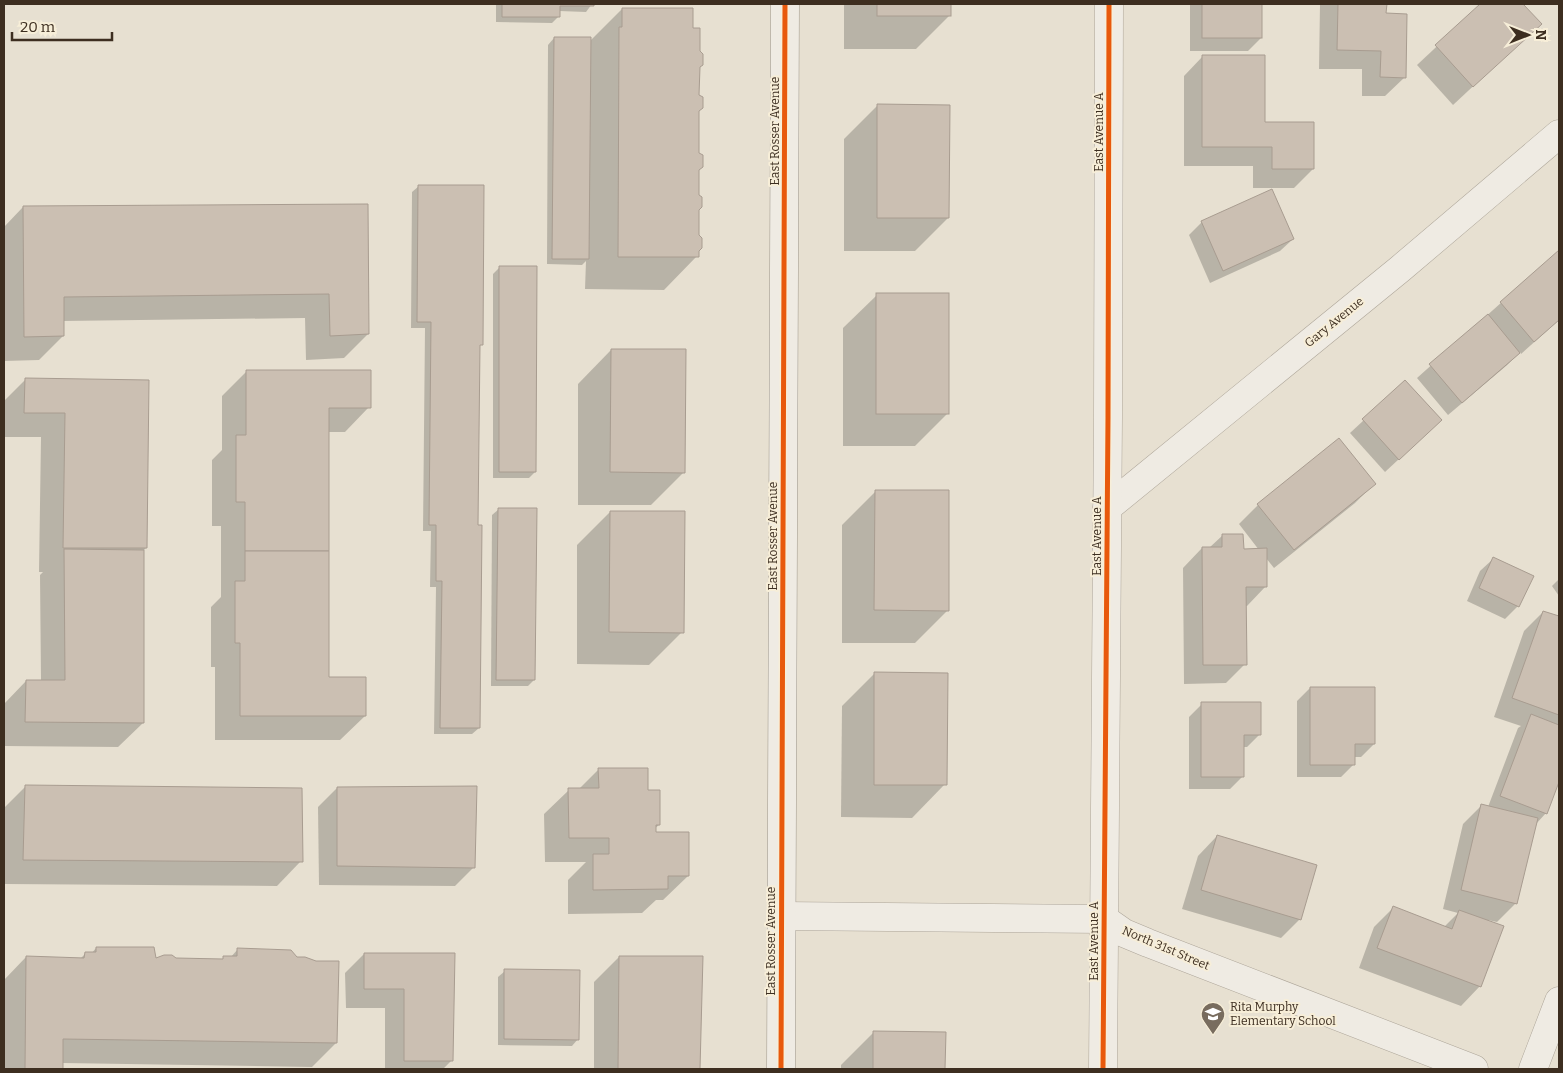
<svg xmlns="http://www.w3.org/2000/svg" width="1563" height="1073" font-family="Bitter,serif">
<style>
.shadow{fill:#0003}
.building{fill:#cbbfb2;stroke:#a89c90}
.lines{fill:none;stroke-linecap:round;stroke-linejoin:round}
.street-casing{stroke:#ada599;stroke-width:29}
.secondary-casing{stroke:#9c958a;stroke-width:29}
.street{stroke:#efebe3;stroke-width:28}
.secondary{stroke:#efebe3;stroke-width:28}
.cycleway-casing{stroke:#f7eed8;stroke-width:8}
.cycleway{stroke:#e8590c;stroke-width:5}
.labels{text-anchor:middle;stroke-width:4;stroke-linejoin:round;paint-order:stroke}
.street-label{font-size:12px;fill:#3d2e20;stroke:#f7eed8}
.poi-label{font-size:12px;fill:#3d2e20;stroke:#f7eed8;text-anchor:start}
</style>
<rect width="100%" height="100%" fill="#e7e0d1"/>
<g class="shadow">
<path d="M496 4H592L586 12 559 11V16L552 23 496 22Z"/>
<path d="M844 4H949V16L916 49H844Z"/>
<path d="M1190 4H1261V38L1248 51H1190Z"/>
<path d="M1320 4H1385V14L1405 77 1385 96H1362V69H1319Z"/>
<path d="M1482 4H1522L1540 24 1453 105 1417 65Z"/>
<path d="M622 9 692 29 699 68 697 256 664 290 585 289 586 261 582 265 547 264 548 45 554 38 590 41Z"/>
<path d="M1203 56 1264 124 1313 169 1294 188H1253V166H1184V76Z"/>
<path d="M878 105 948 218 915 251H844V139Z"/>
<path d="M419 186 481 344 479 347 477 526 479 728 472 734H434L436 587H430L431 531H423L425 328H411L412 192Z"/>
<path d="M1271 191 1293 239 1280 251 1210 283 1189 235 1202 222Z"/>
<path d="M367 206 368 334 344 358 306 360 305 318 63 321V336L39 360 4 361V227L23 207Z"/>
<path d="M1559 251V320L1521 354 1520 352 1506 366 1448 415 1417 378Z"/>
<path d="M500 267 535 472 529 478H493V274Z"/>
<path d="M877 295 948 413 915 446H843V328Z"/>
<path d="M611 350 684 472 651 505H578V384Z"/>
<path d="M247 371 369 407 345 432H327L328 678 365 716 340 740H215V667H211V607L221 597V526H212V460L222 450V396Z"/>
<path d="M25 380 148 381 146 548 143 551V723L118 747 4 746V704L26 681H41L40 575 43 572H39L41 437H4V401Z"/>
<path d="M1405 382 1427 433 1385 472 1350 433Z"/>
<path d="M1374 484 1355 503 1274 568 1266 558V586L1247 606H1245V664L1226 683 1184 684 1183 568 1202 548H1209L1223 535 1243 550H1259L1239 524 1258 505Z"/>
<path d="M875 492 948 610 915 643H842V525Z"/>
<path d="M499 509 534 680 528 686H491L492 515Z"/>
<path d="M610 512 682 632 649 665 577 664V545Z"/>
<path d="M1493 559 1518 606 1505 619 1467 601 1480 571Z"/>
<path d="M1559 579V596L1552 586Z"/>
<path d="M1543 612 1559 618V778L1546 813 1536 824 1516 903 1497 922 1488 920 1480 986 1461 1006 1359 968 1374 927 1393 908 1444 927 1458 913 1443 909 1463 824 1482 805 1488 807 1518 728 1521 726 1494 717 1524 631Z"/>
<path d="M875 673 945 784 912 818 841 817 842 706Z"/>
<path d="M1310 688 1374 744 1361 757H1354V764L1341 777H1297V701Z"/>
<path d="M1202 704 1260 734 1247 747H1243V776L1230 789H1189V717Z"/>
<path d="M599 769 647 792 659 825 654 829V834L688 876 663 900H656L642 913 568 914V880L586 862H545L544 814 569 790H578Z"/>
<path d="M26 786 301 861 277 886 4 884V808Z"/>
<path d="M337 788 474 867 455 886 319 885 318 807Z"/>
<path d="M1217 836 1300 919 1281 938 1182 909 1198 856Z"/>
<path d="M96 948 155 960H221L224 958H230L238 949 336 1043 312 1067 62 1063V1069H4V980L26 957 80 959 85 954H91Z"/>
<path d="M364 954 454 955 452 1060 443 1069H385V1008H346L345 973Z"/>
<path d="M619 957 701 958 699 1069H594V982Z"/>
<path d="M505 971 578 1039 572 1046 498 1045V977Z"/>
<path d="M874 1032 944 1033V1069H841V1065Z"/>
</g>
<g class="building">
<path d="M502 4H594V6H560V17H502Z"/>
<rect x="877" y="4" width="74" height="12"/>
<rect x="1202" y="4" width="60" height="34"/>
<path d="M1338 4H1387L1386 13 1407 14 1406 78 1380 77 1381 51 1337 50Z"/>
<path d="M1480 4H1523L1542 24 1473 87 1435 45Z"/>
<path d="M622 8H693V28H700V51L703 54V65L700 67 699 95 703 97V108L699 111V153L703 155V167L699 170V195L702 197V207L699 210V235L702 238V248L699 251V257H618L619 27H622Z"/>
<path d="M554 37H591L589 259H552Z"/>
<path d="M1202 55H1265V122H1314V169H1272V147H1202Z"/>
<path d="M877 104 950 105 949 218H877Z"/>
<path d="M418 185H484L483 345H480L478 525H482L480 728H440L442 581H436V525H429L431 322H417Z"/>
<path d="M1272 189 1294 239 1223 271 1201 221Z"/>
<path d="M368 204 369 334 330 336 329 294 64 297V336L24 337 23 206Z"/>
<path d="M1559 250V320L1534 342 1500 302Z"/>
<path d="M499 266H537L536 472H499Z"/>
<rect x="876" y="293" width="73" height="121"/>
<path d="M1488 314 1520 353 1462 403 1429 364Z"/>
<path d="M611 349H686L685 473 610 472Z"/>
<path d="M246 370H371V408H329V551H245V502H236V435H246Z"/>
<path d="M25 378 149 380 147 548H63L65 413H24Z"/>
<path d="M1405 380 1442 420 1399 460 1362 419Z"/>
<path d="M1339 438 1376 484 1294 550 1257 504Z"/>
<path d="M875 490H949V611L874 610Z"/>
<path d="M498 508H537L535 680H496Z"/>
<path d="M610 511H685L684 633 609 632Z"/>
<path d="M1222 534H1243L1244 549 1267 548V587H1246L1247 665H1203L1202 547H1222Z"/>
<path d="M64 549 144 550V723L25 722 26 680H65Z"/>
<path d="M245 551H329V677H366V716H240V643H235V581H245Z"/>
<path d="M1493 557 1534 576 1519 607 1479 588Z"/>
<path d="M1543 611 1559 616V715L1512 698Z"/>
<path d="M874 672 948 673 947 785H874Z"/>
<path d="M1310 687H1375V744H1355V765H1310Z"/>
<path d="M1201 702H1261V735H1244V777H1201Z"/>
<path d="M1531 714 1559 725V782L1547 814 1500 796Z"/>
<path d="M598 768H648V790H660V825H656V832H689V876H668V889L593 890V854H609V838H569L568 788H599Z"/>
<path d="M25 785 302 788 303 862 23 860Z"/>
<path d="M477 786 475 868 337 866V787Z"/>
<path d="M1481 804 1538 818 1517 904 1461 890Z"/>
<path d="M1217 835 1317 865 1301 920 1201 890Z"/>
<path d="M1393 906 1452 929 1459 910 1504 926 1481 987 1377 948Z"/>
<path d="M96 947H154L156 958 164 955H172L176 958 223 959V956H237V948L291 950 297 957H305L316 961H339L337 1043 63 1039V1069H25L26 956 84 958 85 952H96Z"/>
<path d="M364 953H455L453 1061H404V989H364Z"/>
<path d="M619 956H703L700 1069H618Z"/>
<path d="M504 969 580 970 579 1040 504 1039Z"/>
<path d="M873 1031 946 1032 945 1069H873Z"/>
</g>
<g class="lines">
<g class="street-casing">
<g id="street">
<path d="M1107 508 1400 269 1559 134"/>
<path d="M782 916 1104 919 1124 933 1148 943 1474 1069"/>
<path d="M1103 1069 1108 417 1109 4"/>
<path d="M1533 1069 1559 1001"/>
</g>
</g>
<g class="secondary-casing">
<path id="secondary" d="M781 1069 785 4"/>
</g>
<use href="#street" class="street"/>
<use href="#secondary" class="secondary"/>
<g class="cycleway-casing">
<g id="cycleway">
<path d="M781 1069 785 4"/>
<path d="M1103 1069 1108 417 1109 4"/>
</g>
</g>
<use href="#cycleway" class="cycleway"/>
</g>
<defs>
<g id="school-pin" transform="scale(1.25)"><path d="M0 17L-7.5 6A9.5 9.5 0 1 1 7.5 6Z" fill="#786c5e" stroke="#f7eed8"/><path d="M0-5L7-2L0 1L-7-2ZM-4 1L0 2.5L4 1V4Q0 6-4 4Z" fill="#fff"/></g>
</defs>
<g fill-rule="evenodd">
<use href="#school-pin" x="1213" y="1014"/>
</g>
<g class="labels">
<g class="street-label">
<text transform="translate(775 131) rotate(-90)" y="4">East Rosser Avenue</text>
<text transform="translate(1099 132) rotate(-90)" y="4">East Avenue A</text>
<text transform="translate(1334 322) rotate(-39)" y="4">Gary Avenue</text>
<text transform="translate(773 536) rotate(-90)" y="4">East Rosser Avenue</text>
<text transform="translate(1097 536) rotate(-90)" y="4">East Avenue A</text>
<text transform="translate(771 941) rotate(-90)" y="4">East Rosser Avenue</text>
<text transform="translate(1094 941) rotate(-90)" y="4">East Avenue A</text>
<text transform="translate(1166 948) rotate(23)" y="4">North 31st Street</text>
</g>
<g class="poi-label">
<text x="1230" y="1011">Rita Murphy<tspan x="1230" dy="14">Elementary School</tspan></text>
</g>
</g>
<rect width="1563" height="1073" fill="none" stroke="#3d2e20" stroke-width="10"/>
<g transform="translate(1528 35) rotate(90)" stroke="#f7eed8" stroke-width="4" paint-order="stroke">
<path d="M0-4L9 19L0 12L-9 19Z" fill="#3d2e20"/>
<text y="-8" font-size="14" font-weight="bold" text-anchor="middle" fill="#3d2e20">N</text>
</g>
<path d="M12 32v8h100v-8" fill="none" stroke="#3d2e20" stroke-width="2.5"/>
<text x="20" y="32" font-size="15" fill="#3d2e20" stroke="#f7eed8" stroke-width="4" paint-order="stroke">20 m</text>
</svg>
